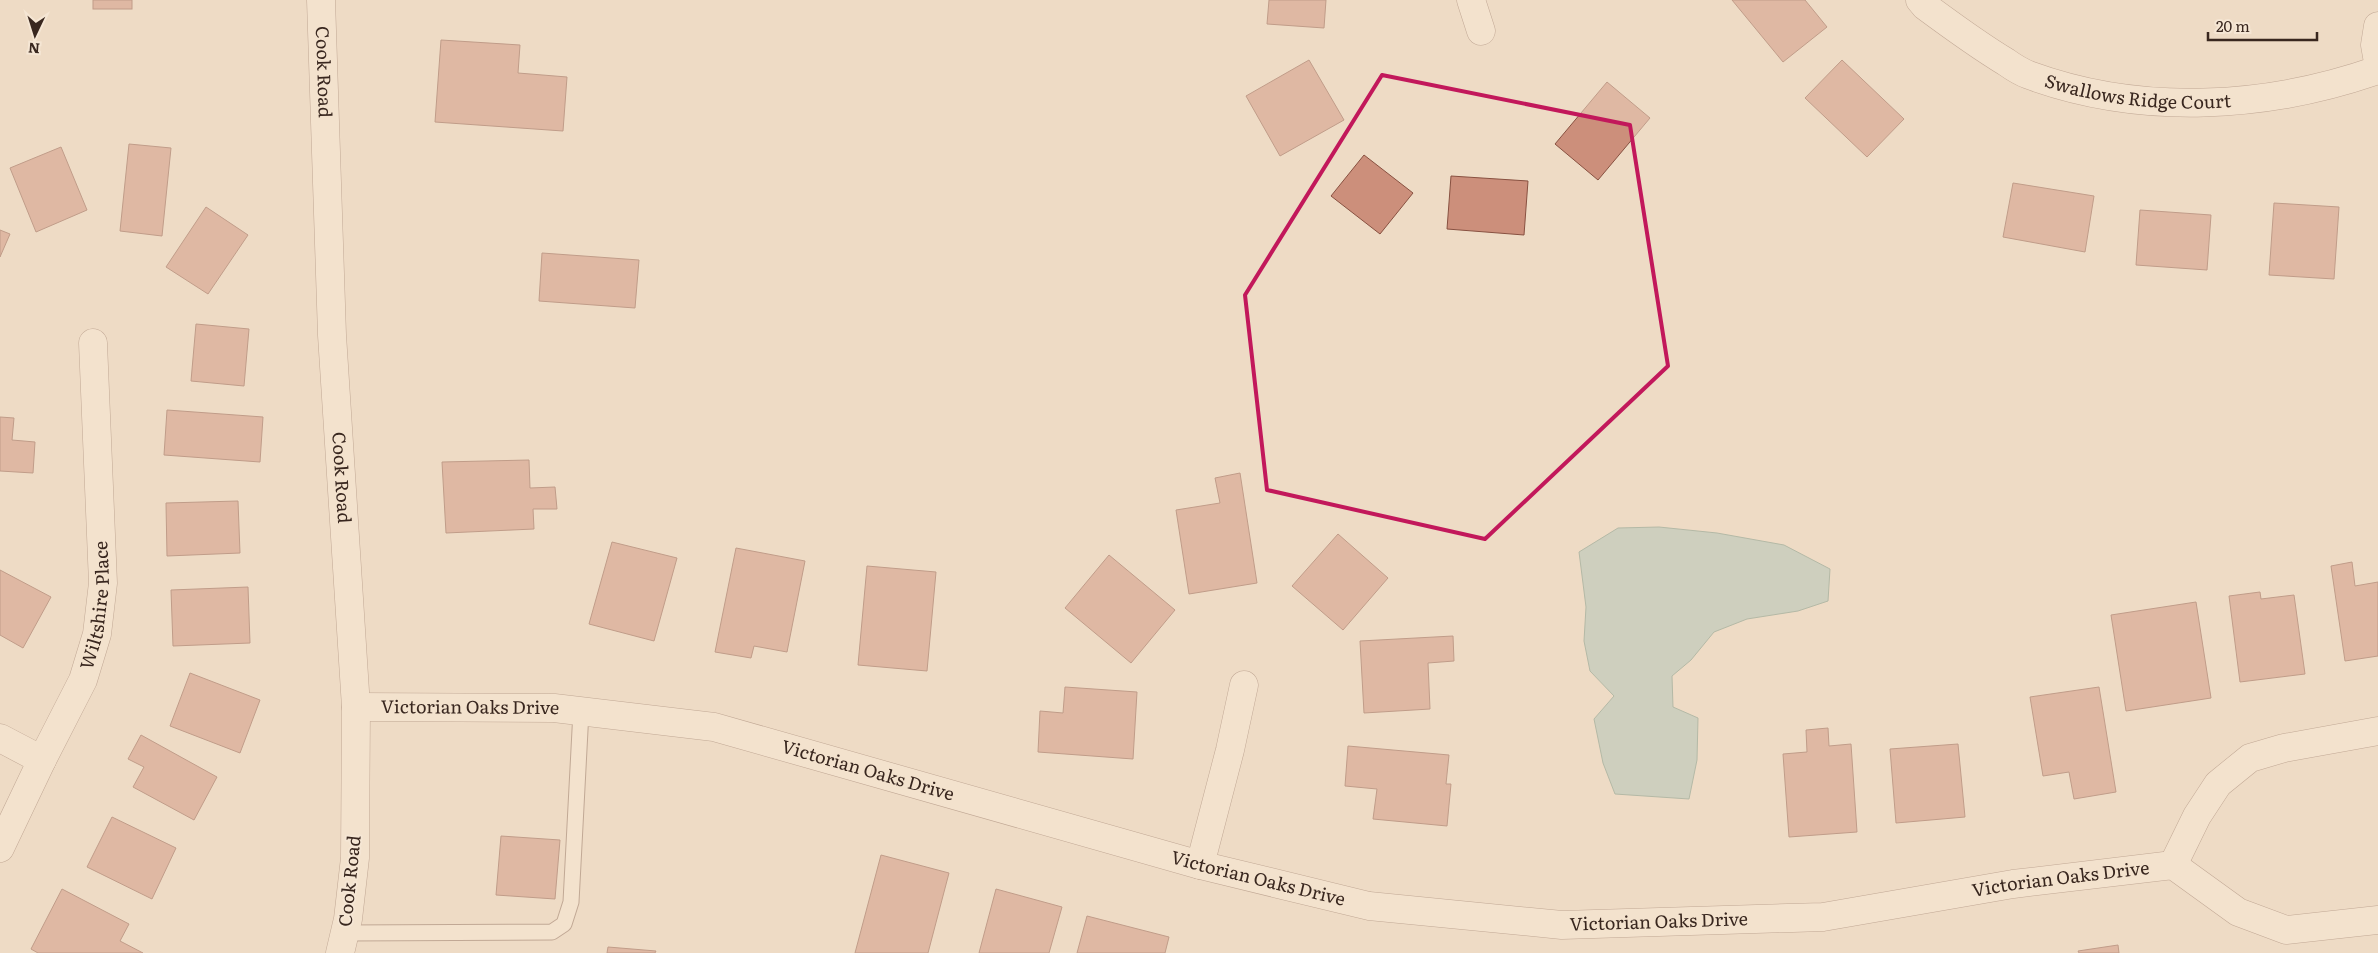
<svg xmlns="http://www.w3.org/2000/svg" width="2378" height="953" font-family="Literata,serif">
<style>
.water{fill:#a6c1b5;stroke:#6d9081}
.building{fill:#cc8f7b;stroke:#885141}
.lines{fill:none;stroke-linecap:round;stroke-linejoin:round}
.lane-casing{stroke:#896c5b;stroke-width:17}
.street-casing{stroke:#896c5b;stroke-width:29}
.lane{stroke:#f9ead8;stroke-width:15}
.street{stroke:#f9ead8;stroke-width:28}
.marked{fill:none;stroke:#c2185b;stroke-width:4;stroke-linejoin:round}
.labels{text-anchor:middle;stroke-width:4;stroke-linejoin:round;paint-order:stroke}
.street-label{font-size:18px;fill:#39271f;stroke:#f5e6d4}
</style>
<rect width="100%" height="100%" fill="#eedbc5"/>
<path class="water" d="M1659 527 1717 533 1784 545 1830 569 1828 601 1798 611 1747 619 1714 632 1691 660 1672 676 1673 707 1698 718 1697 760 1689 799 1615 794 1603 763 1594 719 1614 696 1590 671 1584 641 1586 607 1579 552 1618 528Z"/>
<g class="building">
<rect x="93" y="0" width="39" height="9"/>
<path d="M1269 0H1326L1324 28 1267 24Z"/>
<path d="M1732 0H1805L1827 27 1783 62Z"/>
<path d="M441 40 520 45 518 73 567 77 563 131 435 122Z"/>
<path d="M1309 60 1344 120 1280 156 1246 96Z"/>
<path d="M1842 60 1904 119 1867 157 1805 98Z"/>
<path d="M1607 82 1650 118 1598 180 1555 144Z"/>
<path d="M129 144 171 148 162 236 120 231Z"/>
<path d="M61 147 87 210 36 232 10 168Z"/>
<path d="M1364 155 1413 193 1380 234 1331 196Z"/>
<path d="M1451 176 1528 181 1524 235 1447 229Z"/>
<path d="M2013 183 2094 196 2085 252 2003 237Z"/>
<path d="M2274 203 2339 207 2334 279 2269 275Z"/>
<path d="M206 207 248 235 208 294 166 267Z"/>
<path d="M2140 210 2211 215 2207 270 2136 265Z"/>
<path d="M0 230 10 234 0 257Z"/>
<path d="M542 253 639 260 635 308 539 301Z"/>
<path d="M196 324 249 329 244 386 191 381Z"/>
<path d="M167 410 263 417 260 462 164 455Z"/>
<path d="M0 417 14 418 12 440 35 442 33 473 0 471Z"/>
<path d="M529 460 530 488 555 487 557 509H533L534 529 446 533 442 462Z"/>
<path d="M1240 473 1257 583 1189 594 1176 510 1220 503 1215 478Z"/>
<path d="M238 501 240 553 167 556 166 503Z"/>
<path d="M1338 534 1388 578 1343 630 1292 586Z"/>
<path d="M612 542 677 558 654 641 589 624Z"/>
<path d="M736 548 805 561 787 652 754 646 751 658 715 652Z"/>
<path d="M1109 555 1175 610 1131 663 1065 608Z"/>
<path d="M2352 562 2355 586 2378 582V656L2345 661 2331 566Z"/>
<path d="M867 566 936 572 927 671 858 665Z"/>
<path d="M0 570 51 597 23 648 0 635Z"/>
<path d="M248 587 250 643 173 646 171 590Z"/>
<path d="M2260 592 2261 599 2294 595 2305 674 2240 682 2229 596Z"/>
<path d="M2196 602 2211 698 2126 711 2111 615Z"/>
<path d="M1453 636 1454 661 1428 663 1430 709 1364 713 1360 641Z"/>
<path d="M190 673 260 700 240 753 170 726Z"/>
<path d="M1065 687 1137 692 1133 759 1038 752 1040 711 1063 713Z"/>
<path d="M2099 687 2116 792 2074 799 2069 772 2043 776 2030 697Z"/>
<path d="M1828 728 1829 746 1851 744 1857 832 1789 837 1783 754 1807 752 1806 730Z"/>
<path d="M141 735 217 777 194 820 133 787 144 767 128 759Z"/>
<path d="M1958 744 1965 817 1896 823 1890 749Z"/>
<path d="M1348 746 1449 755 1446 784H1451L1447 826 1373 819 1377 789 1345 786Z"/>
<path d="M112 817 176 848 152 899 87 867Z"/>
<path d="M501 836 560 840 555 899 496 895Z"/>
<path d="M881 855 949 873 928 953H855Z"/>
<path d="M62 889 129 924 120 941 143 953H38L31 949Z"/>
<path d="M996 889 1062 907 1049 953H979Z"/>
<path d="M1087 916 1169 937 1165 953H1077Z"/>
<path d="M2118 945 2119 953H2079L2078 951Z"/>
<path d="M608 947 656 951 655 953H607Z"/>
</g>
<g class="lines">
<g class="lane-casing">
<path id="lane" d="M345 933 552 932 564 924 571 902 581 711"/>
</g>
<g class="street-casing">
<g id="street">
<path id="s1" d="M321 0 332 335 356 707 355 858 348 919 340 953"/>
<path d="M1471 0 1481 31"/>
<path id="s2" d="M1920 0 1925 6C1952 26 1978 45 2006 62 2013 67 2021 72 2029 75 2141 116 2267 109 2378 70"/>
<path d="M2378 26 2375 45 2378 62"/>
<path id="s3" d="M356 707 554 708 714 727 1200 865 1369 906 1562 925 1823 917 2013 884 2173 865 2238 912 2286 930 2378 920"/>
<path d="M0 738 42 760"/>
<path id="s4" d="M0 848 42 760 83 680 97 634 103 583 93 343"/>
<path d="M1200 865 1230 750 1244 685"/>
<path d="M2173 865 2197 816 2218 784 2250 758 2284 748 2378 731"/>
</g>
</g>
<use href="#lane" class="lane"/>
<use href="#street" class="street"/>
</g>
<path d="M0 0H2378V953H0ZM1382 75 1630 125 1668 366 1485 539 1267 490 1245 295Z" fill="#eedbc5" fill-opacity=".55" fill-rule="evenodd"/>
<path class="marked" d="M1382 75 1630 125 1668 366 1485 539 1267 490 1245 295Z"/>
<g class="labels">
<g class="street-label">
<text dy="6" stroke="none"><textPath href="#s1" startOffset="72">Cook Road</textPath></text>
<text dy="6" stroke="none"><textPath href="#s2" startOffset="244">Swallows Ridge Court</textPath></text>
<text dy="6" stroke="none"><textPath href="#s1" startOffset="478">Cook Road</textPath></text>
<text dy="6" stroke="none"><textPath href="#s4" startOffset="264">Wiltshire Place</textPath></text>
<text dy="6" stroke="none"><textPath href="#s3" startOffset="114">Victorian Oaks Drive</textPath></text>
<text dy="6" stroke="none"><textPath href="#s3" startOffset="519">Victorian Oaks Drive</textPath></text>
<text dy="6" stroke="none"><textPath href="#s3" startOffset="924">Victorian Oaks Drive</textPath></text>
<text dy="6" stroke="none"><textPath href="#s3" startOffset="1734">Victorian Oaks Drive</textPath></text>
<text transform="translate(350 881) rotate(-84)" y="6">Cook Road</text>
<text dy="6" stroke="none"><textPath href="#s3" startOffset="1329">Victorian Oaks Drive</textPath></text>
</g>
</g>
<g transform="translate(35 35) rotate(184)" stroke="#f5e6d4" stroke-width="4" paint-order="stroke">
<path d="M0-4L9 19L0 12L-9 19Z" fill="#39271f"/>
<text y="-8" font-size="14" font-weight="bold" text-anchor="middle" fill="#39271f">N</text>
</g>
<path d="M2208 32v8h109v-8" fill="none" stroke="#39271f" stroke-width="2.5"/>
<text x="2216" y="32" font-size="15" fill="#39271f" stroke="#f5e6d4" stroke-width="4" paint-order="stroke">20 m</text>
</svg>
